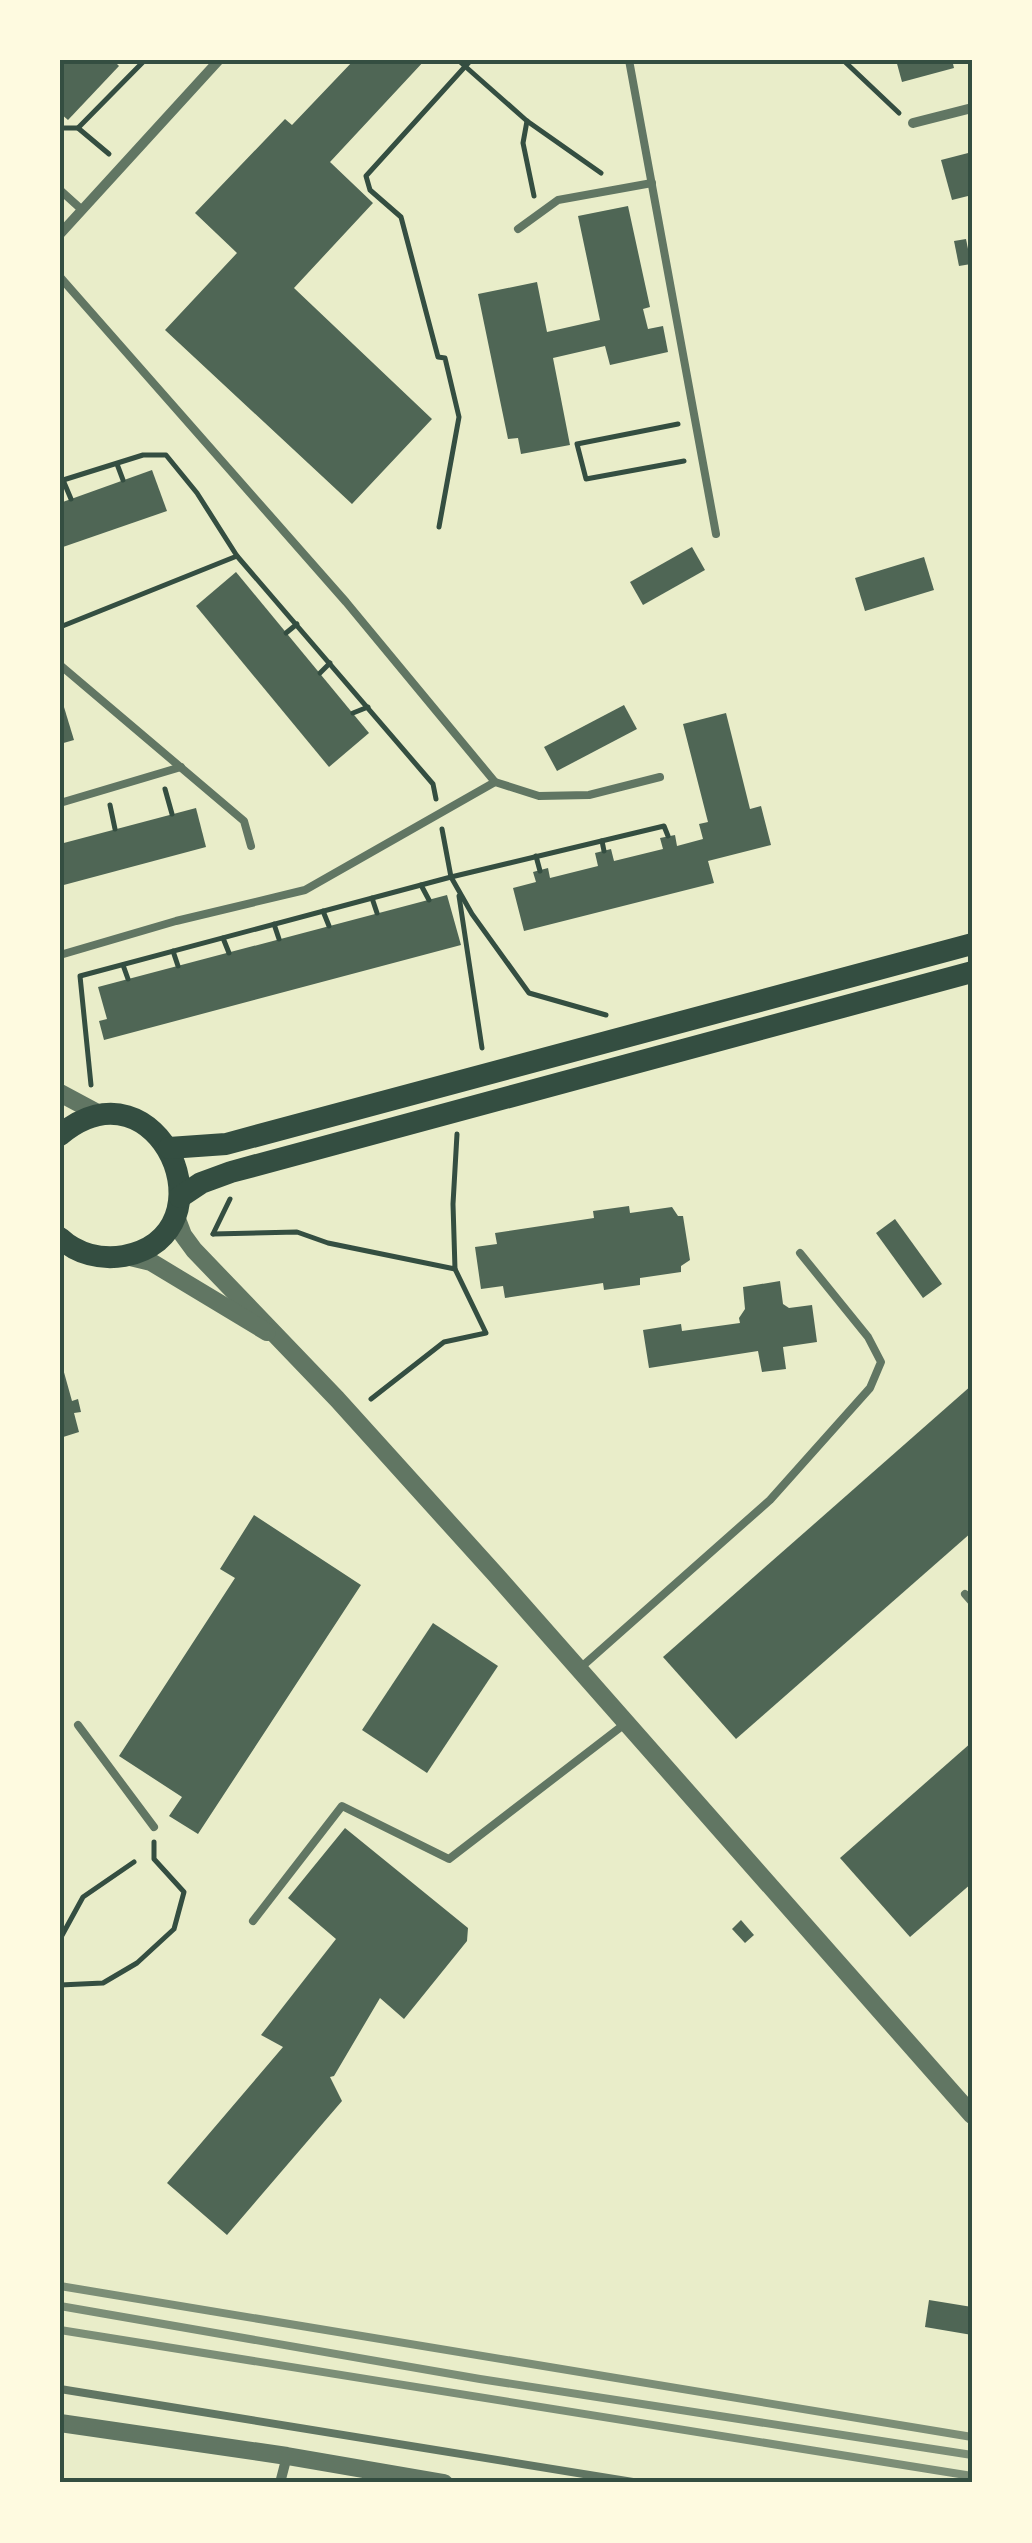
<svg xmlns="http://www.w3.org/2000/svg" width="1032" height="2543" font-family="Barlow,sans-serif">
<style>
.building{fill:#4f6655}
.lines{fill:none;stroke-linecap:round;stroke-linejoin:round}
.path{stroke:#344e41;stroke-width:5}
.service{stroke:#617663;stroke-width:8}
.minor{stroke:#617663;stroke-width:10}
.tertiary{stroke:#617663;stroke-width:18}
.primary{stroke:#344e41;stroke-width:22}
.rail{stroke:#7c8e77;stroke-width:8}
.neatline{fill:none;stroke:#344e41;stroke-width:4}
</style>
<rect width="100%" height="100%" fill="#e9edc9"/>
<g class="building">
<path d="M60 60H113L119 66 68 120 60 113Z"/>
<path d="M354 60H425L330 162 373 203 294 288 432 419 352 504 165 330 237 253 195 213 285 119 292 125Z"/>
<path d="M896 60H952L954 68 902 82Z"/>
<path d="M972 152V195L952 200 941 160Z"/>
<path d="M628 206 650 307 643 309 648 329 663 326 668 352 610 365 605 346 553 358 570 445 521 454 518 438 508 439 478 294 537 282 547 332 600 320 578 216Z"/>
<path d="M966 239 971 264 959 266 954 241Z"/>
<path d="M152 470 167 511 60 548V503Z"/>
<path d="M692 547 705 570 643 605 630 582Z"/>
<path d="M924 557 934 590 865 611 855 578Z"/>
<path d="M236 572 369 733 329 767 196 606Z"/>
<path d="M60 694 74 740 60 744Z"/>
<path d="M624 705 637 729 557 771 544 747Z"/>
<path d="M726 713 750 809 761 806 771 845 708 861 714 883 524 931 513 888 536 882 533 872 548 868 550 878 598 866 595 853 611 849 614 861 663 849 660 838 675 835 677 846 703 839 699 824 708 822 683 724Z"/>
<path d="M196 808 206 847 60 886V844Z"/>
<path d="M447 895 461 945 104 1040 99 1021 107 1019 98 987Z"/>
<path d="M629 1206 630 1213 672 1207 678 1216H683L690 1260 681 1266V1272L640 1278V1285L604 1290 603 1283 505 1298 503 1286 481 1289 475 1247 497 1244 495 1233 594 1218 593 1211Z"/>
<path d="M895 1219 942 1284 923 1298 876 1233Z"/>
<path d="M780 1281 783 1304 789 1308 812 1305 817 1342 783 1347 786 1369 762 1372 758 1351 649 1368 643 1330 681 1324 682 1331 740 1323 739 1318 745 1309 743 1287Z"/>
<path d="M60 1358 72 1401 78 1399 81 1412 74 1413 79 1432 60 1438Z"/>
<path d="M972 1385V1532L736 1739 663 1657Z"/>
<path d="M254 1515 361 1585 198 1834 169 1816 182 1797 119 1756 235 1578 220 1569Z"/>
<path d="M433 1623 498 1666 427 1773 362 1730Z"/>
<path d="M972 1742V1883L910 1937 840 1858Z"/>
<path d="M345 1828 468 1928 467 1941 404 2019 380 1998 334 2076 330 2077 342 2101 227 2235 167 2183 283 2047 261 2035 336 1939 288 1898Z"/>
<path d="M741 1920 754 1935 745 1943 732 1929Z"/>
<path d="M929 2300 972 2307V2335L925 2327Z"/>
</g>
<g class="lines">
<g class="path">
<path d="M458 60 527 121 601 173"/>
<path d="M843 60 899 113"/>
<path d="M527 121 523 143 534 196"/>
<path d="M60 128H78L145 60"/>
<path d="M78 128 109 154"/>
<path d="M678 424 577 444 586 479 684 461"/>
<path d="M117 464 123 480"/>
<path d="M63 480 71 499"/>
<path d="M60 481 143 455H166L197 493 237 556 60 627"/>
<path d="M439 527 459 417 445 358 438 357 401 217 370 190 366 176 471 60"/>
<path d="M237 556 433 784 436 799"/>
<path d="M286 633 297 624"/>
<path d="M320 673 330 663"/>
<path d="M353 713 368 707"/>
<path d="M165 789 172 814"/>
<path d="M110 805 115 829"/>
<path d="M442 829 451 877 472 914 529 993 606 1015"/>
<path d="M602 841 604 851"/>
<path d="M536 856 540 871"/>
<path d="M421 885 429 900"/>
<path d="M459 896 482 1048"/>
<path d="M372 898 377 913"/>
<path d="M323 911 329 926"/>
<path d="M274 924 279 939"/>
<path d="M223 938 229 953"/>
<path d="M173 951 178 966"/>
<path d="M123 965 128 979"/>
<path d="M91 1085 80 976 451 877 664 826 668 836"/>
<path d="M213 1234 297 1232 328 1243 455 1269 453 1204 457 1134"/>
<path d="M213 1234 230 1199"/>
<path d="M371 1399 444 1342 486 1333 455 1269"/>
<path d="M60 1939 83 1897 134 1862"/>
<path d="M60 1985 103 1983 137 1963 174 1929 184 1892 154 1859V1842"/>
</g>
<g class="service">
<path d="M629 60 716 534"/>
<path d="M60 190 81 209"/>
<path d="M518 229 558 200 652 183"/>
<path d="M60 277 346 602 495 782"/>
<path d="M60 665 244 821 251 846"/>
<path d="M60 803 181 767"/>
<path d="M60 955 176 921 305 890 495 782 539 796 589 795 660 777"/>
<path d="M965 1594 972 1602"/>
<path d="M578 1670 770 1500 870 1388 881 1362 868 1337 800 1253"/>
<path d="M78 1725 154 1827"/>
<path d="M253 1921 342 1806 449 1859 626 1723"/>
<path d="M60 2389 639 2483"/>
</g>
<g class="minor">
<path d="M913 123 972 108"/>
<path d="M60 234 219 60"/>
<path d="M280 2483 287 2456"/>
</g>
<g class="tertiary">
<path d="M60 1093 101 1115"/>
<path d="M175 1214 183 1235 194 1250 337 1399 496 1575 972 2115"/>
<path d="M126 1256 151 1262 267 1332"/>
<path d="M60 2423 287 2456 444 2483"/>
</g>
<g class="primary">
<path d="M60 1135C158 1053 237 1234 124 1256 101 1260 77 1254 60 1238"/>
<path d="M169 1148 226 1144 972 944"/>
<path d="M180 1197 201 1183 231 1172 972 972"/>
</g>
<g class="rail">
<path d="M60 2286 972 2437"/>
<path d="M60 2306 480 2379 972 2455"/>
<path d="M60 2330 972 2476"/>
</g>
</g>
<rect width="1032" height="2543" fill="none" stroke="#fefae0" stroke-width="125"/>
<rect x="62" y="62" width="908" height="2418" class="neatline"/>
</svg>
